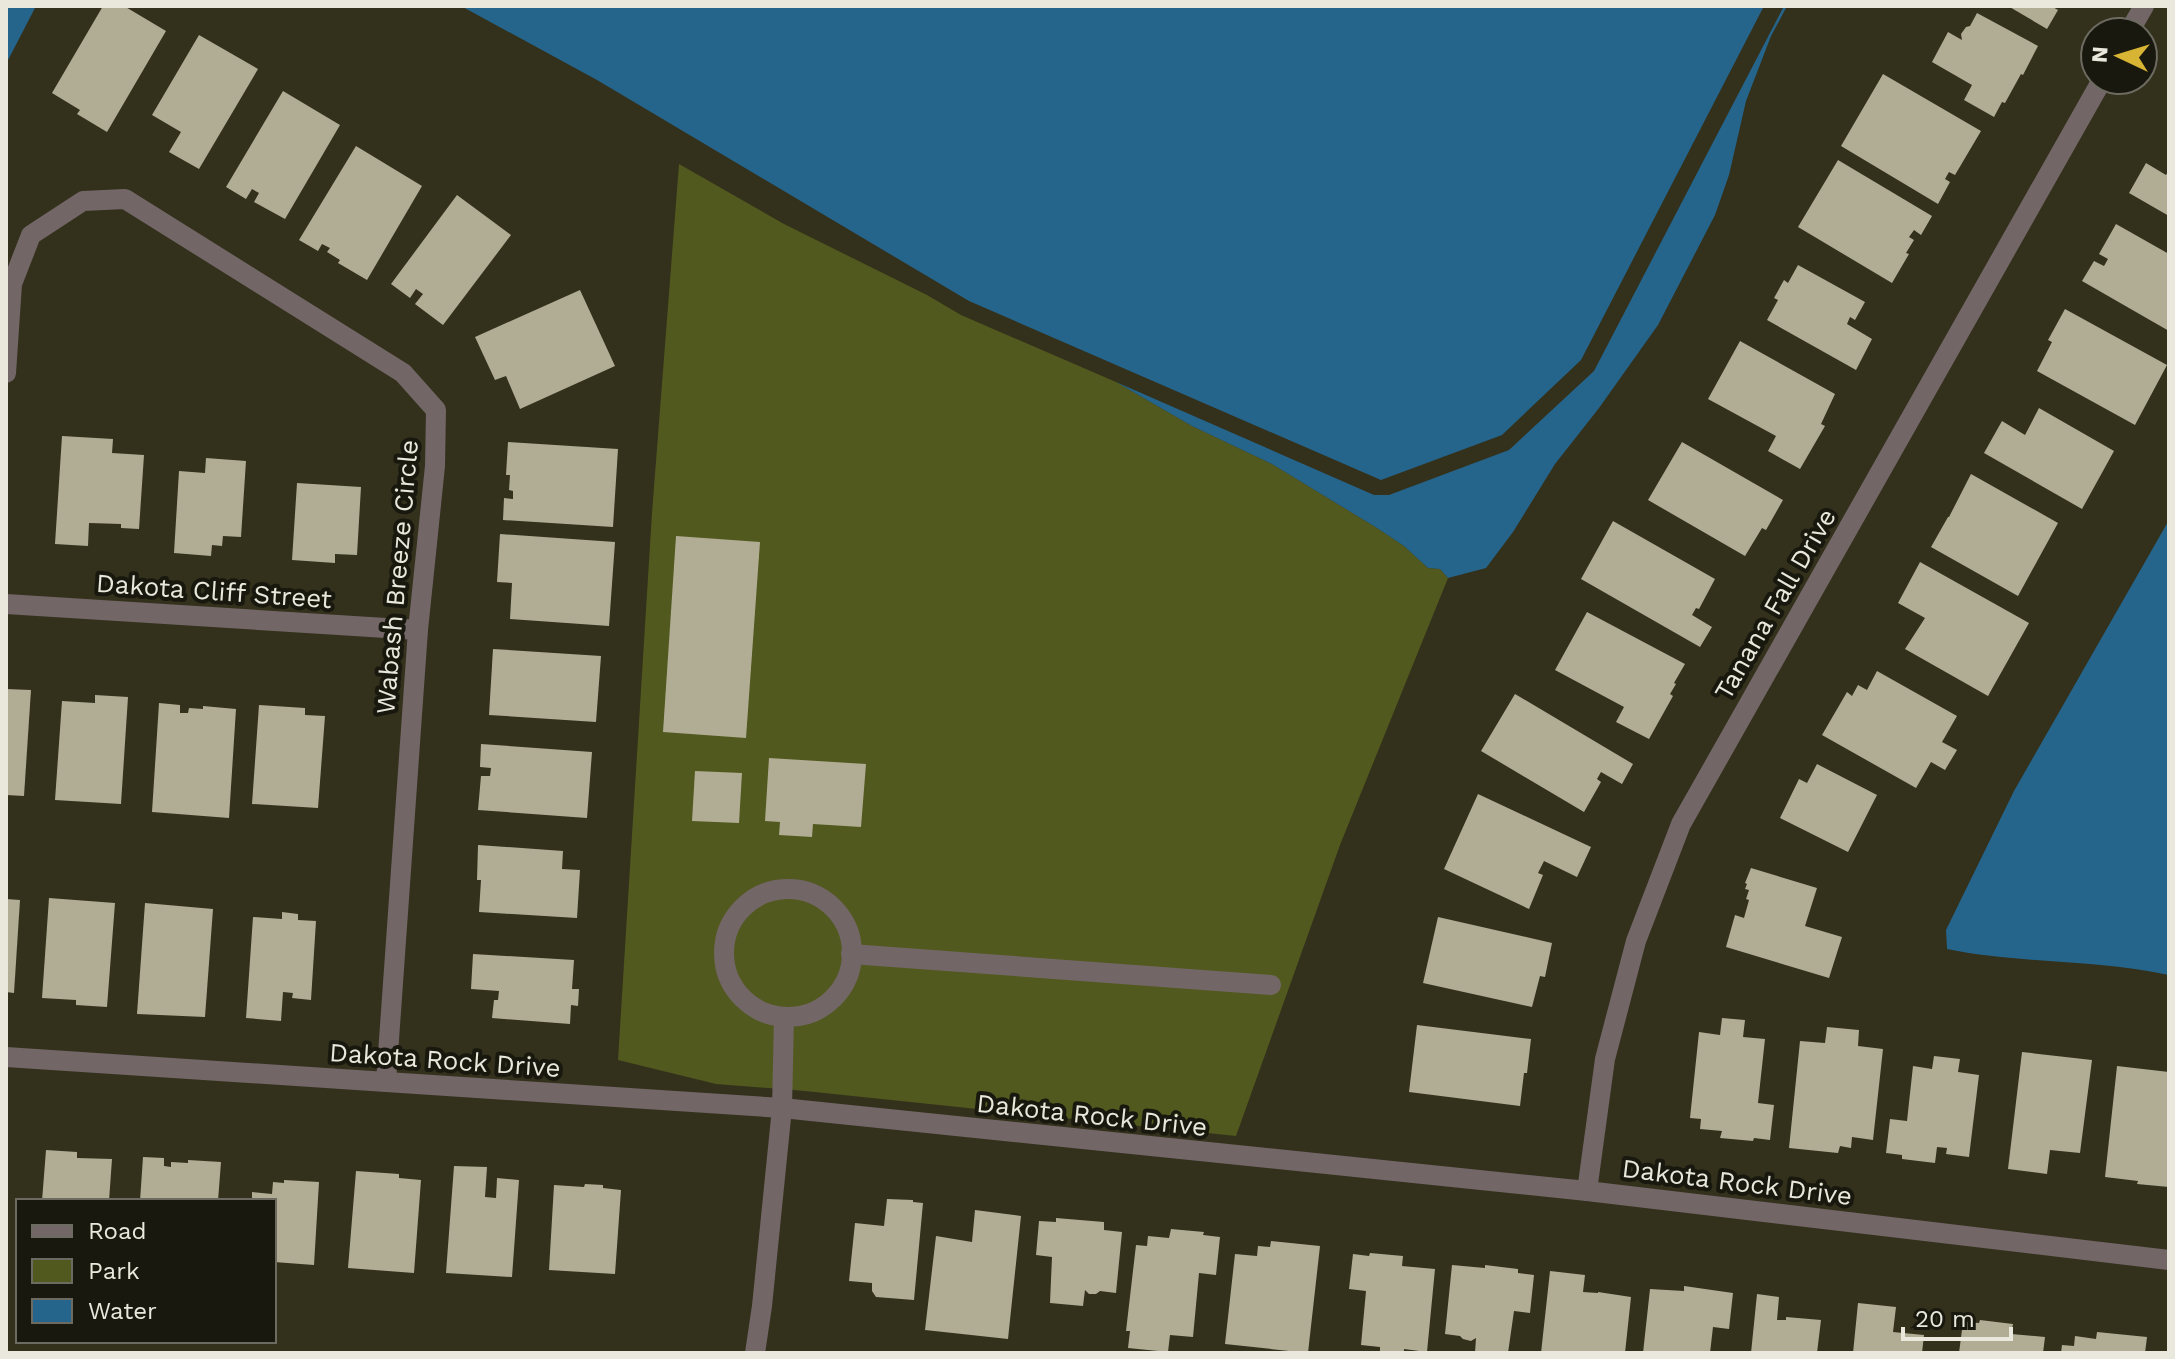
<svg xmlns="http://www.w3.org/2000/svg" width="2175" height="1359" font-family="'Work Sans',sans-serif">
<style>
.green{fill:#52591e}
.water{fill:#26658b}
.building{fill:#b1ad95}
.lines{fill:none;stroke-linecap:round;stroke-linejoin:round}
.minor{stroke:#726667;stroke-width:20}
.labels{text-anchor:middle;stroke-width:8;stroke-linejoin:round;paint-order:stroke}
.street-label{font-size:26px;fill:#eae8dc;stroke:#19180f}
</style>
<rect width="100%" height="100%" fill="#33301c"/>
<path class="green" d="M679 164 784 224 927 295 961 315 1116 382 1192 426 1272 464 1377 528 1404 546 1428 568 1440 569 1448 578 1340 845 1236 1136 805 1091 716 1084 618 1060 652 513Z"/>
<g class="water">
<path d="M6 6H36L6 64Z"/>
<path d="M461 6H1764L1581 360 1502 435 1381 480 969 301 597 80Z"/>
<path d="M1784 6H1787L1771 36 1746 101 1729 175 1715 215 1658 325 1599 408 1555 464 1513 532 1486 568 1448 578 1440 569 1428 568 1404 546 1377 528 1272 464 1192 426 1116 382 1374 495H1389L1509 450 1594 371Z"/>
<path d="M2169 520V975C2096 959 2020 964 1947 949L1946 930 2014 791Z"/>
</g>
<g class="building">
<path d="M103 6H124L166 31 107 132 77 114 80 110 52 93Z"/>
<path d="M2008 6H2051L2058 10 2047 29Z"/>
<path d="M1977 13 2038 46 2023 75 2021 74 2005 103 2002 102 1994 117 1964 100 1972 85 1932 62 1948 32 1962 40 1961 34 1966 27 1970 26Z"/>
<path d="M199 35 258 69 199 169 169 152 181 132 152 115Z"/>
<path d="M1883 74 1981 131 1955 175 1949 172 1945 179 1950 182 1938 204 1841 146Z"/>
<path d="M283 91 340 125 285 219 254 202 259 193 252 189 246 199 226 187Z"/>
<path d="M356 146 422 186 367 280 338 263 340 260 327 252 330 248 322 244 318 251 299 240Z"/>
<path d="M1838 160 1932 216 1921 235 1914 230 1909 237 1914 240 1906 253 1909 254 1892 283 1798 227Z"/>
<path d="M2146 163 2166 175 2169 170V216L2129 193Z"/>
<path d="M457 195 511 235 443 325 415 304 423 294 416 289 410 298 391 284Z"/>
<path d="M2116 224 2169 254V331L2082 281 2094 261 2104 266 2108 259 2099 254Z"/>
<path d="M1798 265 1865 302 1855 320 1850 317 1847 324 1872 339 1856 370 1767 320 1778 300 1774 298 1784 280 1788 283Z"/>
<path d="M580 290 615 366 520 409 506 376 495 380 475 337Z"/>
<path d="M2065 309 2167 365 2135 425 2037 371 2052 342 2048 340Z"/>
<path d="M1740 341 1835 394 1821 424 1825 426 1800 469 1768 451 1776 436 1708 399Z"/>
<path d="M2039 408 2114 451 2082 509 1984 453 2002 421 2025 435Z"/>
<path d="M62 436 113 439 112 453 144 455 139 529 121 528V524L89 523 88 546 55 544Z"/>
<path d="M508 442 618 449 613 527 503 520 504 498 513 499V491L509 490 510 475H506Z"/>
<path d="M1682 442 1783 500 1766 530 1762 528 1745 556 1648 500Z"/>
<path d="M206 458 246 461 241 537 223 536 222 546 212 545 211 556 174 553 179 471 205 473Z"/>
<path d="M1971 474 2058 523 2018 596 1931 547 1948 517H1949Z"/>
<path d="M297 483 361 487 357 555 335 554V563L292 560Z"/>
<path d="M1613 521 1715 579 1699 609 1696 608 1692 615 1712 627 1700 647 1581 579Z"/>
<path d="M500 534 615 542 609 626 510 619 512 583 497 582Z"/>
<path d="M676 536 760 542 746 738 663 732Z"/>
<path d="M1920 562 2029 623 1988 696 1905 649 1925 618 1898 603Z"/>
<path d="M1587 612 1685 664 1674 683 1676 684 1670 694 1673 696 1649 739 1616 722 1624 707 1555 670Z"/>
<path d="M493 649 601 656 596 722 489 715Z"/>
<path d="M1877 671 1957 716 1942 742 1957 750 1945 770 1931 762 1916 788 1822 735 1847 692 1852 696 1858 685 1867 690Z"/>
<path d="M6 689 31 690 24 796 6 795Z"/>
<path d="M1515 694 1633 764 1622 784 1601 772 1597 779 1601 782 1584 812 1481 751Z"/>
<path d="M95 695 128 697 121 804 55 800 62 701 95 703Z"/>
<path d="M159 703 180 705V713H188L189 708 203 709V706L236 709 229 818 152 812Z"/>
<path d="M259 705 305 708V715L325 716 318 808 252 804Z"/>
<path d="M481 744 592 752 587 818 478 810 481 776H490L491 768 480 767Z"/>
<path d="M769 758 866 764 861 827 813 824 812 837 779 835 780 822 765 821Z"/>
<path d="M1817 764 1877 795 1848 852 1780 818 1799 779 1807 783Z"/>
<path d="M695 771 742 773 739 823 692 821Z"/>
<path d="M1478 794 1591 847 1577 877 1544 861 1538 873 1543 875 1529 909 1444 869Z"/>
<path d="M478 845 563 851 562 869 580 870 577 918 479 912 481 880H477Z"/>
<path d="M1751 868 1817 888 1805 926 1842 937 1829 978 1726 947 1735 915 1744 918 1749 900 1746 899 1749 890 1745 889 1747 884 1745 883Z"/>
<path d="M49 898 115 903 107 1007 76 1005V1000L42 998Z"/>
<path d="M6 899 20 900 14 993 6 992Z"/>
<path d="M145 903 213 909 205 1017 137 1014Z"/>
<path d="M282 912 298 914V920L316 921 311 1000 292 998 293 993 283 992 281 1021 246 1018 253 917 282 919Z"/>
<path d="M1438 917 1552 943 1545 977 1540 976 1532 1007 1423 983Z"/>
<path d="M473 954 574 960 572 989H579L578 1006 571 1005 570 1024 492 1018 494 1000H498L499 991 471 989Z"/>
<path d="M1722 1018 1745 1020 1743 1037 1765 1039 1758 1103 1774 1105 1770 1140 1754 1138 1753 1141 1720 1138 1722 1131 1700 1129 1701 1119 1690 1118 1699 1032 1720 1035Z"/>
<path d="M1417 1025 1531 1039 1527 1073H1524L1520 1106 1409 1092Z"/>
<path d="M1827 1027 1859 1030 1858 1046 1883 1049 1873 1140 1852 1137 1851 1148 1840 1146 1838 1153 1789 1148 1800 1041 1825 1043Z"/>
<path d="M2022 1052 2092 1060 2080 1153 2050 1150 2047 1174 2008 1169Z"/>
<path d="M1934 1056 1960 1059 1958 1072 1979 1075 1969 1157 1946 1154 1947 1148 1937 1147 1935 1163 1902 1159V1155L1886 1153 1890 1119 1907 1121 1913 1066 1932 1069Z"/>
<path d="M2117 1066 2169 1072V1187L2137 1184 2138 1181 2105 1177Z"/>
<path d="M46 1150 77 1152V1158L112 1159 109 1201H42Z"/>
<path d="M143 1157 164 1158V1166L171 1167V1162L188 1163V1160L221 1162 218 1201H140Z"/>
<path d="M454 1166 487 1167 485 1197 496 1198 497 1178 519 1180 512 1277 446 1273Z"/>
<path d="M356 1171 399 1174V1178L421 1180 414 1273 348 1268Z"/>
<path d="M284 1180 319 1182 314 1265 274 1262V1201H252V1192L272 1194 273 1182 284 1183Z"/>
<path d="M585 1184 603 1185V1188L621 1190 615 1274 549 1270 554 1185 584 1187Z"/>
<path d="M887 1199 913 1200V1202L923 1203 914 1300 876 1297 872 1291V1283L849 1281 855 1223 884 1226Z"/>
<path d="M975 1210 1021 1216 1008 1339 925 1330 936 1236 972 1242Z"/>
<path d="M1056 1218 1104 1222V1230L1122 1232 1116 1293 1100 1291 1096 1294H1089L1085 1290 1083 1306 1050 1303 1052 1257 1036 1255 1039 1221 1056 1222Z"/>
<path d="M1171 1229 1204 1232 1203 1235 1220 1237 1216 1275 1199 1273 1193 1337 1170 1335 1168 1352 1128 1348 1130 1331H1126L1136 1245 1147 1246 1148 1236 1169 1238Z"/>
<path d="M1271 1241 1320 1246 1308 1353 1225 1344 1235 1254 1257 1256 1258 1246 1270 1247Z"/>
<path d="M1370 1253 1403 1256 1402 1266 1435 1269 1427 1352 1404 1349V1353H1380V1347L1361 1345 1366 1291 1349 1289 1353 1254 1369 1256Z"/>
<path d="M1452 1265 1485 1268V1265L1518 1269V1273L1534 1275 1530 1313 1514 1311 1508 1353H1475L1476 1338 1471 1341 1463 1339 1460 1336 1445 1334Z"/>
<path d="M1550 1271 1585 1275 1583 1292 1598 1293V1292L1631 1297 1625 1353H1541Z"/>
<path d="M1684 1286 1733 1293 1729 1329 1713 1327 1710 1353H1643L1650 1289 1684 1291Z"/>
<path d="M1757 1294 1779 1297 1777 1320H1786V1317L1821 1320 1817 1353H1751Z"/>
<path d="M1858 1303 1896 1307 1893 1332 1924 1335 1922 1353H1853Z"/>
<path d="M1980 1320 2013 1324 2011 1334 2045 1337 2043 1353H1959L1963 1322 1979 1323Z"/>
<path d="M2097 1332 2147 1337 2145 1353H2061L2062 1345 2074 1346 2075 1336 2096 1339Z"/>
</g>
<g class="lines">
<g class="minor">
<path d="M2129 32 2144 6"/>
<path d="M6 373 12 284 31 235 83 201 125 199 403 373 436 410 435 466 418 630 386 1082"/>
<path d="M6 604 418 630"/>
<circle cx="788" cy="953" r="64"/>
<path d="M851 954 1271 985"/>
<path d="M6 1057 782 1108 1587 1191 2169 1260"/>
<path d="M1587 1191 1605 1059 1636 941 1681 824 2102 80"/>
<path d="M755 1353 762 1306 782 1108 784 1017"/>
</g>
</g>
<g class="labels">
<g class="street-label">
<text transform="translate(397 577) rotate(-85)" y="9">Wabash Breeze Circle</text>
<text transform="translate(214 591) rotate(4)" y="9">Dakota Cliff Street</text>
<text transform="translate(1775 604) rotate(-60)" y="9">Tanana Fall Drive</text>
<text transform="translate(445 1060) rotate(4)" y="9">Dakota Rock Drive</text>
<text transform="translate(1092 1115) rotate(6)" y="9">Dakota Rock Drive</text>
<text transform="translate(1737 1182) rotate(7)" y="9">Dakota Rock Drive</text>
</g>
</g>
<rect width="2175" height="1359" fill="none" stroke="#eae8dc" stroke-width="16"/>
<rect x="16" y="1199" width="260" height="144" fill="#19180f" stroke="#6d6b61" stroke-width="2"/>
<rect x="32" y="1225" width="40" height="12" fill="#726667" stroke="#6d6b61" stroke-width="2"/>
<text x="88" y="1239" font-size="24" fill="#eae8dc">Road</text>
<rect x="32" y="1259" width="40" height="24" fill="#52591e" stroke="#6d6b61" stroke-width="2"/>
<text x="88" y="1279" font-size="24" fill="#eae8dc">Park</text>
<rect x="32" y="1299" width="40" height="24" fill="#26658b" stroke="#6d6b61" stroke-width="2"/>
<text x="88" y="1319" font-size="24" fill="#eae8dc">Water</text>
<g transform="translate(2119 56) rotate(274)"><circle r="38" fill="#19180f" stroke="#6d6b61" stroke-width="2"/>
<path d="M0-6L14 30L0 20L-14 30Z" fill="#d7b434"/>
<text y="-12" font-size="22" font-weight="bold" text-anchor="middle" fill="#eae8dc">N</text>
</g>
<path d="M1903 1327v12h108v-12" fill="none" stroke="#eae8dc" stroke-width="4"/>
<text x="1915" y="1327" font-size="24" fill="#eae8dc" stroke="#19180f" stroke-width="6" paint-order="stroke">20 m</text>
</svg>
